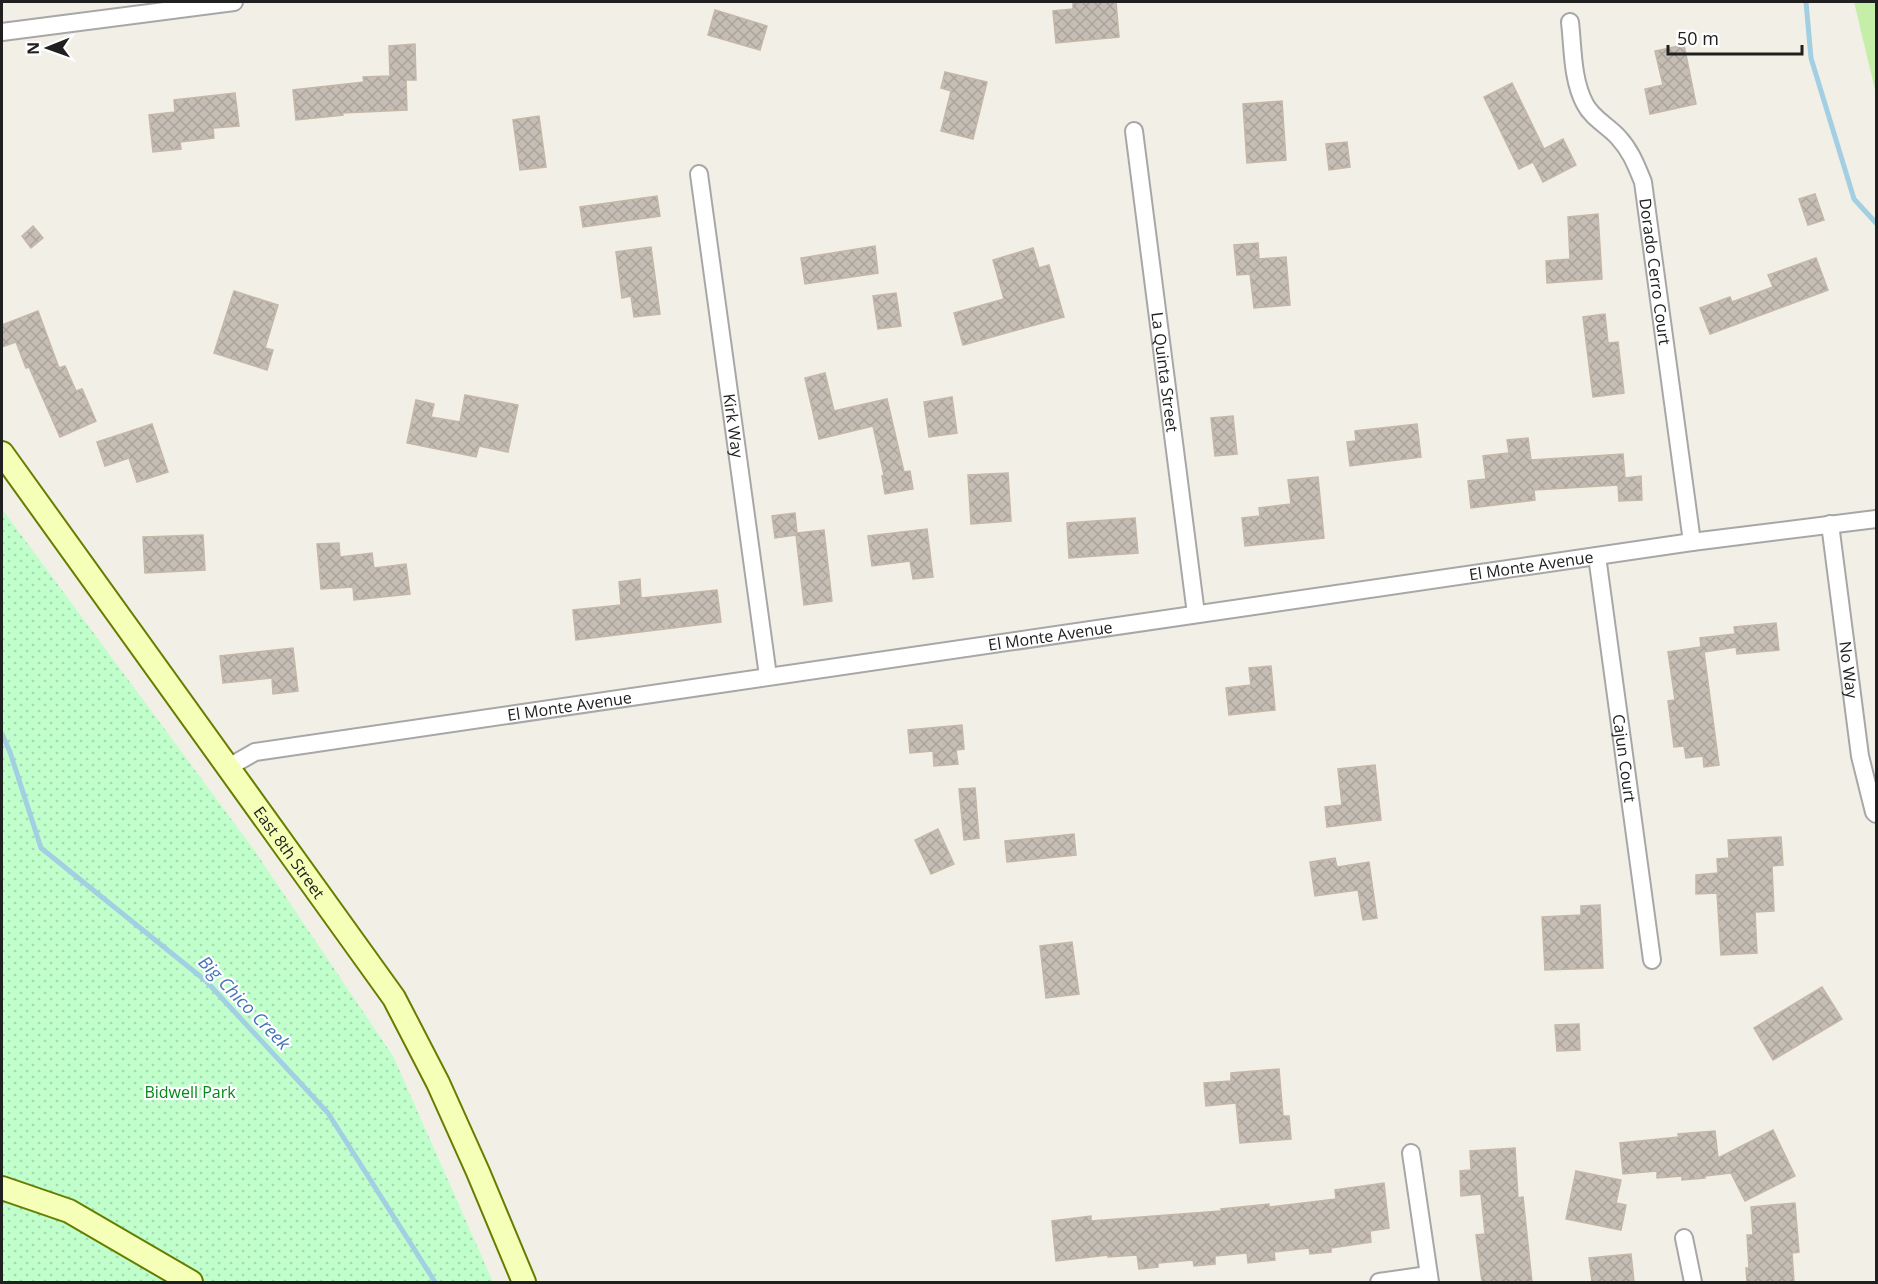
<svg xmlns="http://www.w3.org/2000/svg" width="1878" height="1284" font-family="'Open Sans',sans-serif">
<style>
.grass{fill:#c5efa8}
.park{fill:url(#park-dots)}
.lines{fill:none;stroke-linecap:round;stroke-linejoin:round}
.stream{stroke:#a3cfe3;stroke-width:5}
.building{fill:url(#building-cross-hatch);stroke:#c5b7a7;stroke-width:1.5}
.street-casing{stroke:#a7a7a7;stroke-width:20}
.secondary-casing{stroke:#667e00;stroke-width:26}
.street{stroke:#fff;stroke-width:16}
.secondary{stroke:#f5ffb7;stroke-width:22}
.labels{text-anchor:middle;stroke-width:4.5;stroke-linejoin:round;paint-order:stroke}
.street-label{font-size:16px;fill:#202020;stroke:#fff}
.park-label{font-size:16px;fill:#028a19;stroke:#fff}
.water-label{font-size:18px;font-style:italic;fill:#4374b9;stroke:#fff}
</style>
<defs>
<pattern id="park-dots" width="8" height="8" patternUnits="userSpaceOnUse" patternTransform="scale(1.5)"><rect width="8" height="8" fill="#c0fecb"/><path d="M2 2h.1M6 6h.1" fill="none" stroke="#a5d9ae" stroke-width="1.8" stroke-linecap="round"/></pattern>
<pattern id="building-cross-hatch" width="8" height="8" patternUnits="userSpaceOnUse" patternTransform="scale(1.5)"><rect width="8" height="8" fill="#c6beb5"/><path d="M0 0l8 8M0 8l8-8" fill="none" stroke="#aaa39b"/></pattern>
</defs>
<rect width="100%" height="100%" fill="#f2efe6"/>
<path class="grass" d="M1854 2H1876V94Z"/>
<path class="park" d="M2 509 254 850 393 1056 493 1282H2Z"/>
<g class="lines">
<g class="stream">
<path d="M1806 2 1811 58 1854 199 1876 223"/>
<path d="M2 734 10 752 41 848 206 981 328 1113 435 1282"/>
</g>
</g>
<g class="building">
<path d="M1098 2H1116L1119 37 1056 43 1053 11 1073 9V3Z"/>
<path d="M715 10 767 26 760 50 708 35Z"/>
<path d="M415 44 416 80H406L407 110 342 113 343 115 296 120 293 90 364 82 363 77 390 76 389 46Z"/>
<path d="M1684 45 1696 104 1650 114 1645 89 1663 85 1655 51Z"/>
<path d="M945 72 987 82 973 139 941 131 951 91 941 88Z"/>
<path d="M1512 83 1544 149 1563 139 1576 165 1543 182 1533 162 1519 169 1484 97Z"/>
<path d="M235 93 239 126 213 128 214 138 180 142 181 149 153 152 149 115 175 112 174 100Z"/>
<path d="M1282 101 1286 160 1247 163 1243 104Z"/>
<path d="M539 116 546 167 520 170 513 120Z"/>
<path d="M1347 142 1350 167 1329 170 1326 144Z"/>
<path d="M1815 194 1824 220 1808 225 1799 199Z"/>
<path d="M657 196 660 216 583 227 580 207Z"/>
<path d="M1598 214 1602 279 1547 283 1546 261 1570 259 1568 217Z"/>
<path d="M33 226 43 238 31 248 22 236Z"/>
<path d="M1258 243 1259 259 1286 257 1290 305 1254 308 1250 274 1237 275 1234 245Z"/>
<path d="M875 246 878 273 805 284 801 258Z"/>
<path d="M651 247 660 314 634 317 631 296 622 298 616 252Z"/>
<path d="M1033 248 1039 268 1049 265 1064 317 963 345 954 313 1004 299 993 260Z"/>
<path d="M1816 258 1828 290 1710 334 1700 308 1730 297 1732 302 1773 287 1768 275Z"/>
<path d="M234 291 278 305 265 348 273 350 267 370 214 353Z"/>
<path d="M896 293 901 326 878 329 873 296Z"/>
<path d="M38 311 59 368 65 366 76 391 82 389 96 421 60 437 29 367 26 368 16 342 2 347V325Z"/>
<path d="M1605 314 1608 343 1618 342 1624 393 1593 397 1583 317Z"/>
<path d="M825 373 834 411 887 399 904 472 910 471 913 489 885 494 882 476 884 475 873 426 819 439 805 378Z"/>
<path d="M465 395 518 405 508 452 479 446 476 457 407 443 416 400 434 404 431 417 460 422Z"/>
<path d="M952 397 957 433 929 437 924 402Z"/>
<path d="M1233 416 1237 454 1215 456 1211 418Z"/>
<path d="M152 424 168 472 137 482 129 458 105 466 97 442Z"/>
<path d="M1417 424 1421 457 1350 466 1347 442 1356 441 1355 431Z"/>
<path d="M1528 438 1531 460 1623 454 1625 478 1641 476 1642 500 1619 501 1618 485 1534 490 1535 500 1471 508 1468 481 1486 479 1483 456 1509 453 1507 440Z"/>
<path d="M1008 473 1011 521 971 524 968 475Z"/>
<path d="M1318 477 1324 538 1245 546 1242 518 1260 516 1259 508 1291 504 1288 480Z"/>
<path d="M795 513 797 533 824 530 832 601 804 605 796 535 775 538 772 516Z"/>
<path d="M1135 518 1138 553 1069 558 1067 523Z"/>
<path d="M927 529 933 577 913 579 910 561 872 566 868 536Z"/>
<path d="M203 535 205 570 145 573 143 537Z"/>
<path d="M339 543 340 557 372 553 374 568 406 564 410 594 354 600 353 587 321 589 317 544Z"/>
<path d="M640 579 641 598 717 590 721 622 576 640 573 610 621 605 619 582Z"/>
<path d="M1776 623 1779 650 1737 654 1736 647 1704 652 1719 765 1704 767 1703 756 1686 758 1684 746 1674 747 1668 701 1675 700 1668 652 1701 647 1700 638 1735 634 1734 627Z"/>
<path d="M293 648 298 691 273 694 272 678 223 683 220 656Z"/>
<path d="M1271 666 1275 710 1229 715 1226 688 1251 685 1249 668Z"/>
<path d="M962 725 964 749 956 750 958 764 934 766 933 751 910 753 908 730Z"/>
<path d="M1375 765 1381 820 1327 827 1325 807 1342 805 1338 769Z"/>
<path d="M975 788 979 838 964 840 959 789Z"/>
<path d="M938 829 954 864 931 874 915 840Z"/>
<path d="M1074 834 1076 855 1007 862 1005 841Z"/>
<path d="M1781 837 1783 865 1772 866 1774 911 1755 912 1757 953 1721 955 1717 893 1696 894V875L1718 873 1717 859 1729 858 1728 840Z"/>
<path d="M1335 858 1337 867 1369 862 1377 918 1363 920 1358 890 1315 896 1310 862Z"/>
<path d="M1600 905 1603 968 1545 970 1542 917 1581 915V906Z"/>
<path d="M1072 942 1079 994 1046 998 1040 946Z"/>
<path d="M1822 987 1842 1019 1773 1060 1754 1028Z"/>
<path d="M1579 1024 1580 1050 1557 1051 1555 1025Z"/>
<path d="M1279 1069 1283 1116H1289L1291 1139 1240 1143 1236 1103 1206 1106 1204 1083 1231 1081V1073Z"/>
<path d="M1773 1130 1795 1176 1745 1201 1731 1173 1705 1176V1178L1682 1180V1176L1657 1178V1171L1623 1174 1620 1143 1679 1137 1678 1134 1715 1131 1718 1158Z"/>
<path d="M1515 1148 1518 1198 1523 1197 1532 1282H1482L1476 1235 1485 1234 1481 1194 1461 1196 1460 1171 1471 1170 1470 1151Z"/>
<path d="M1576 1171 1621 1180 1616 1203 1626 1205 1621 1230 1566 1219Z"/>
<path d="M1384 1183 1389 1228 1370 1231 1371 1242 1331 1248V1252L1310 1254 1309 1248 1274 1252 1275 1260 1248 1263 1247 1253 1215 1256V1264L1194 1266 1193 1260 1158 1263V1267L1139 1269 1137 1255 1108 1257V1255L1056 1261 1052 1221 1091 1216V1221L1154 1216 1221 1211V1209L1269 1204V1207L1336 1199 1335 1190Z"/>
<path d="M1795 1203 1799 1252 1792 1253 1794 1282H1747L1746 1268H1749L1747 1235H1753L1751 1207Z"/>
<path d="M1631 1254 1634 1282H1592L1589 1258Z"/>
</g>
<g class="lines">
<g class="street-casing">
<g id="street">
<path id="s1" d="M1570 22C1573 48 1572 80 1585 104 1592 118 1608 126 1618 137 1631 151 1636 165 1643 182L1692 542"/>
<path d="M2 32 234 2"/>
<path id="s2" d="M1134 131 1196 614"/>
<path id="s3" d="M699 174 768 676"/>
<path id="s4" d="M1830 524 1860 756 1874 812 1876 814"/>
<path id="s5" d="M1597 556 1652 960"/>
<path id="s6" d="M227 768 255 752 1692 542 1876 519"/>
<path d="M1411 1153 1430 1282"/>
<path d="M1684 1238 1693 1282"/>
<path d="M1379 1282 1428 1275"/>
</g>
</g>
<g class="secondary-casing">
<g id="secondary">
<path id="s7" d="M2 453 394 998 438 1083 478 1172 524 1282"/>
<path d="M2 1188 69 1211 191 1282"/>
</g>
</g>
<use href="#street" class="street"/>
<use href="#secondary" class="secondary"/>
</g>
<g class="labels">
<g class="street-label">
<text dy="6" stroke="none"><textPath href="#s1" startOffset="273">Dorado Cerro Court</textPath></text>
<text dy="6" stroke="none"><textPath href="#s2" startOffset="243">La Quinta Street</textPath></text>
<text dy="6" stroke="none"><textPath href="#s3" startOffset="254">Kirk Way</textPath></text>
<text dy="6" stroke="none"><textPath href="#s6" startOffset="1322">El Monte Avenue</textPath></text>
<text dy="6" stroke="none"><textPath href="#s6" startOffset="836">El Monte Avenue</textPath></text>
<text dy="6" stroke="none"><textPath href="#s4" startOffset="147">No Way</textPath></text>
<text dy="6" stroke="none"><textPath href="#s6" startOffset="350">El Monte Avenue</textPath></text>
<text dy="6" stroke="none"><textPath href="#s5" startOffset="204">Cajun Court</textPath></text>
<text dy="6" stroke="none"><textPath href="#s7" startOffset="492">East 8th Street</textPath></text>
</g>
<g class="park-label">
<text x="190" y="1098">Bidwell Park</text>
</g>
<g class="water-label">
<text transform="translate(244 1003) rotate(46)" y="6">Big Chico Creek</text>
</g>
</g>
<rect width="1878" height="1284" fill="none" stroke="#202020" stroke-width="6"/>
<g transform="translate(48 48) rotate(269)" stroke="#ffffff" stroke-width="4.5" paint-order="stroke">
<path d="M0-4.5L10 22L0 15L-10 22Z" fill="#202020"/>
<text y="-9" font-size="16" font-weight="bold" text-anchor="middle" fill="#202020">N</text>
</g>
<path d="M1668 45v9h134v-9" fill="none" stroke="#202020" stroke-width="3"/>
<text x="1677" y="45" font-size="18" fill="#202020" stroke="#ffffff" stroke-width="4.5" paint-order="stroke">50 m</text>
</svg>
